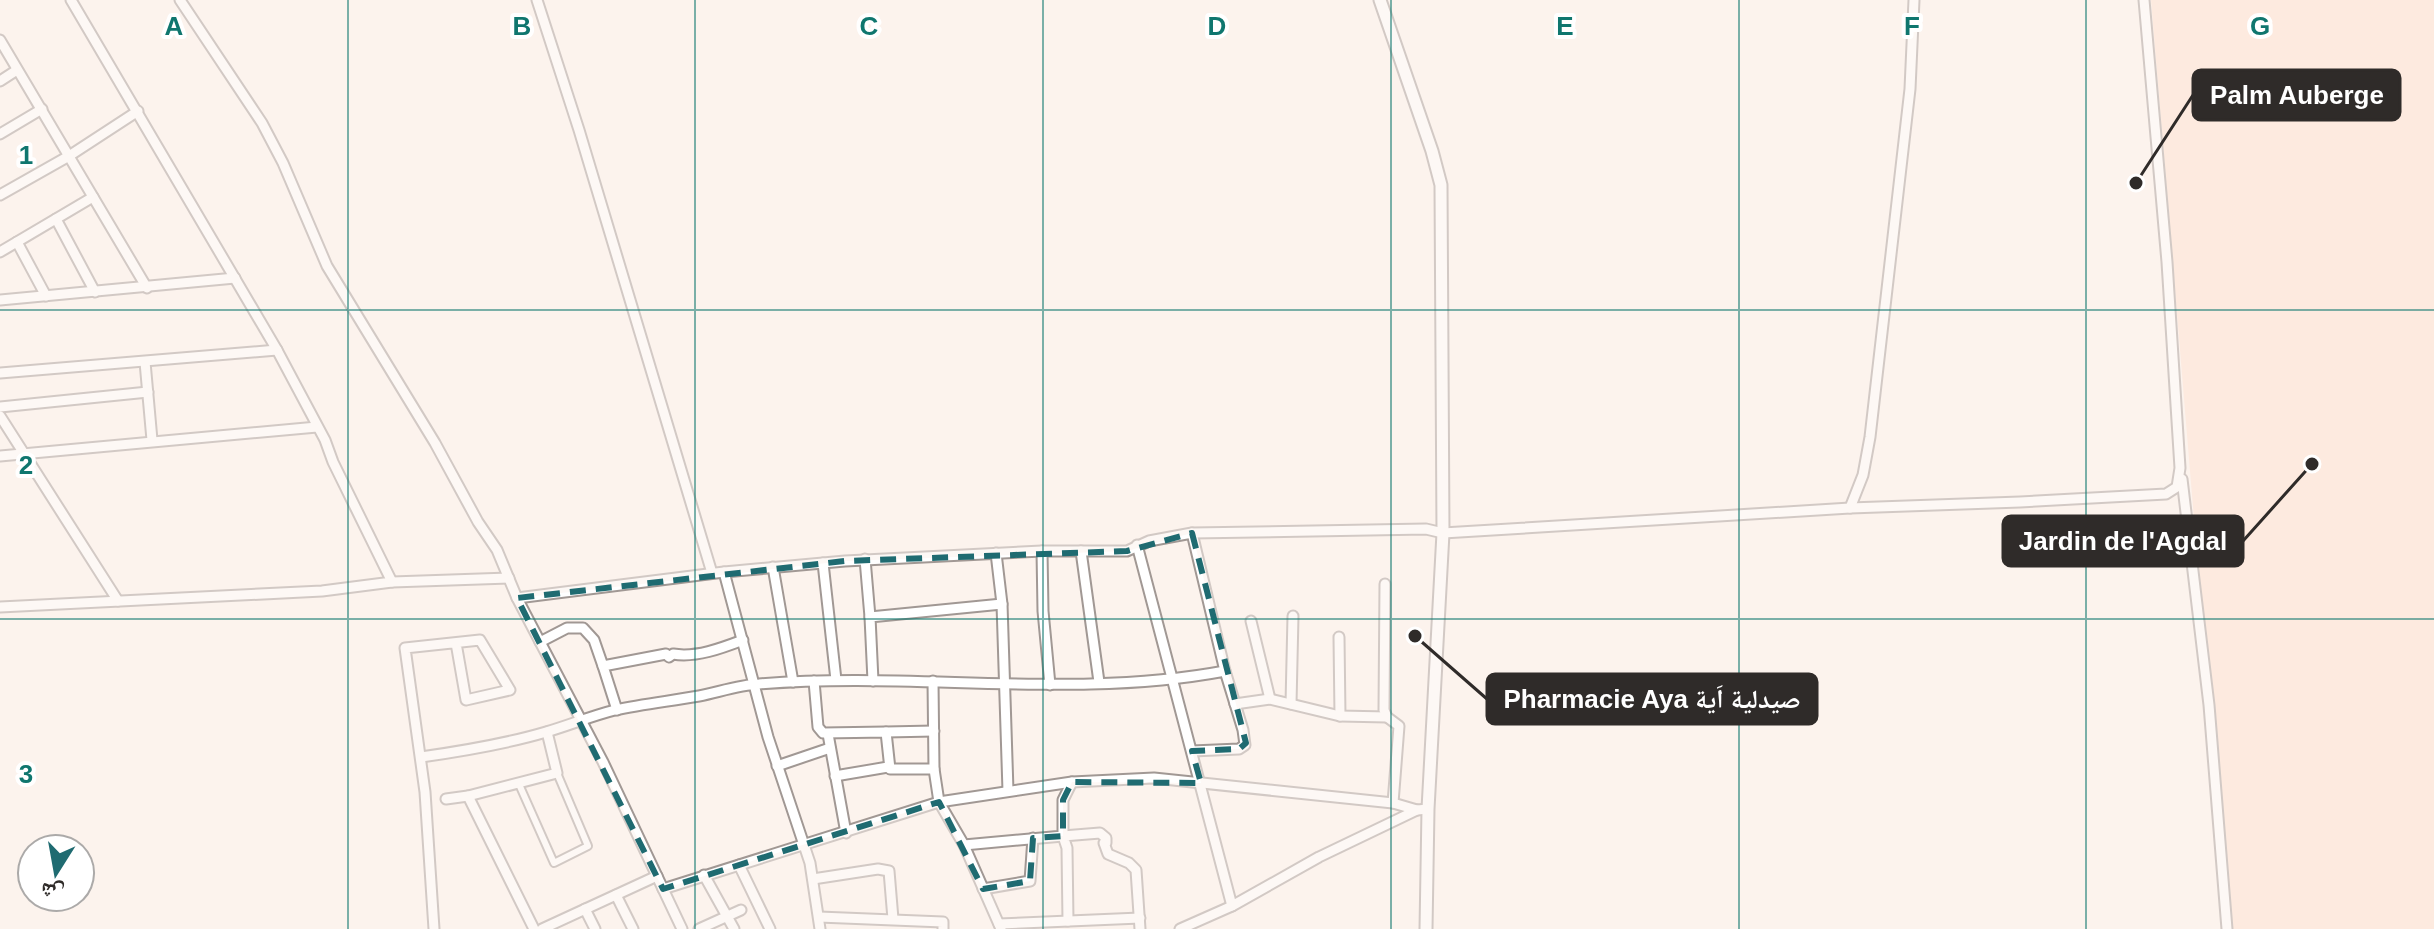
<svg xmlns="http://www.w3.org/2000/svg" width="2434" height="929" font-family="Arial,'Noto Naskh Arabic',sans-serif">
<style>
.green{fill:#fee0ce}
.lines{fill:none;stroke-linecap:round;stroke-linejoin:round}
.pedestrian-casing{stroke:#a19894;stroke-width:10}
.minor-casing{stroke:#a19894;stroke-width:13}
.tertiary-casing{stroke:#a19894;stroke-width:15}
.pedestrian{stroke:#fff;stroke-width:6}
.minor{stroke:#fff;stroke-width:9}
.tertiary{stroke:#fff;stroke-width:11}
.marked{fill:none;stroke:#1f6b71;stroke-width:6;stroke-dasharray:16 10;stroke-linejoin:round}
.grid{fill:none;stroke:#0f766e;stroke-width:2;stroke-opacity:0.55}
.grid-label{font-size:26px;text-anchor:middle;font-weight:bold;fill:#0f766e;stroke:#fff;stroke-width:8;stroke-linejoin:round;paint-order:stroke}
.leader{fill:none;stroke:#2f2b29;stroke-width:3}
.callout-dot{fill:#2f2b29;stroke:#fff;stroke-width:3}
.callout{fill:#2f2b29;stroke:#2f2b29;stroke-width:3}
.callout-label{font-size:26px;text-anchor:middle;font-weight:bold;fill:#fff}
</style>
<rect width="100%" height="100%" fill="#fcf3ed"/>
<path class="green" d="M2151 0H2434V929H2228Z"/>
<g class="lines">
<g class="pedestrian-casing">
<path id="pedestrian" d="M518 782 554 863 588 846 557 773"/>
</g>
<g class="minor-casing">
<g id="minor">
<path d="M180 0 262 123 283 163 327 266 435 443 478 522 497 550 517 598 603 762 682 929"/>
<path d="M537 0 579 130 712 573"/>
<path d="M0 40 147 288"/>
<path d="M0 81 17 70"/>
<path d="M0 134 42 109"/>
<path d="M0 195 69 156 138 111"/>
<path d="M56 219 95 292"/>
<path d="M17 242 46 296"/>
<path d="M0 252 93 197"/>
<path d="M0 300 235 278"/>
<path d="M145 362 152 440"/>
<path d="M0 373 277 350"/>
<path d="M0 407 148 392"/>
<path d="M0 416 118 601"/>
<path d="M0 456 317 427"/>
<path d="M2182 479 2209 705 2227 929"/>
<path d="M1850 508 1863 475 1870 437 1910 89 1914 0"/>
<path d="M1192 533 1225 671"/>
<path d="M1137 545 1232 906"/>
<path d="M1042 551 1043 611 1050 685"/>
<path d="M1081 551 1099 682"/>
<path d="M996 553 1002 604"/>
<path d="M865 559 870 617"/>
<path d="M823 563 836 680"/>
<path d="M773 567 793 682"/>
<path d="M724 572 768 737 810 863 820 929"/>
<path d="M392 582 509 578"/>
<path d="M1385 584 1384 710 1387 717 1399 726 1393 803"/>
<path d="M517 598 724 572 845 561 1042 551H1127L1149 541 1192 533 1426 529 1443 533 1850 508 2020 502 2166 494 2177 487 2180 468 2167 262 2144 0"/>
<path d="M0 607 322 591 392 582 333 462 325 440 277 350 71 0"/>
<path d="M1251 621 1270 699"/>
<path d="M1339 637 1340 716"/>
<path d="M540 642 567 628H583L594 640 603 666"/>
<path d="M814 681 818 727 823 733 886 732 890 769H934L939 802 964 845 1001 929"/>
<path d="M873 681 870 617 1002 604 1008 791"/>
<path d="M933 681 934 769"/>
<path d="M1235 704 1270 699 1340 716 1387 717"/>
<path d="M1291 704 1293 616"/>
<path d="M617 710 603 666 666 654 669 657 673 654C696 658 722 648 743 640"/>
<path d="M886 732 934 731"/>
<path d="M828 734 846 833"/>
<path d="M421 757C463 751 506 744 546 732 570 725 591 716 615 710 643 704 671 701 699 696 719 692 739 685 759 684 914 671 1071 700 1225 671L1243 730 1245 745 1239 749 1192 751"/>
<path d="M777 766 830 748"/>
<path d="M835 776 888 767"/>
<path d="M468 796 557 773 547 732"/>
<path d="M446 799 468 796 534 929"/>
<path d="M964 845 1063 836V800L1072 782"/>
<path d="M739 865 770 929"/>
<path d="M704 875 734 929"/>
<path d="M813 879 878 869 889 871 893 919"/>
<path d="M663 889 939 802 1072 782 1154 778 1393 803 1417 810 1428 809"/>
<path d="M983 889 1030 881 1033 838"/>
<path d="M616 895 633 929"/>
<path d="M585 909 595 929"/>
<path d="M819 917 943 922V929"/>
<path d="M1068 921 1067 848 1063 836 1100 833 1106 838V843H1104L1108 854 1129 863 1136 870 1140 929"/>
<path d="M999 924 1140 918"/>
<path d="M434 929 425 792 405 648 480 640 510 690 466 700 456 643"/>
<path d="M542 929 657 876"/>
<path d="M699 929 741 910"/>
<path d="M1180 929 1232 906 1319 857 1417 810"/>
</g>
</g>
<g class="tertiary-casing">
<path id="tertiary" d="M1380 0 1432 151 1441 185 1443 533 1428 809 1426 929"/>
</g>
<use href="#pedestrian" class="pedestrian"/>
<use href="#minor" class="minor"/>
<use href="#tertiary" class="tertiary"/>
</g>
<path d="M0 0H2434V929H0ZM1192 533 1246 743 1239 749 1192 751 1201 783 1072 782 1063 800V836L1033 838 1030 881 983 889 939 802 663 889 517 598 845 561 1127 551Z" fill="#fcf3ed" fill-opacity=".55" fill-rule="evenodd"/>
<path class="marked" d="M1192 533 1246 743 1239 749 1192 751 1201 783 1072 782 1063 800V836L1033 838 1030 881 983 889 939 802 663 889 517 598 845 561 1127 551Z"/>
<path class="grid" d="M348 0V929M695 0V929M1043 0V929M1391 0V929M1739 0V929M2086 0V929M0 310H2434M0 619H2434"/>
<g class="grid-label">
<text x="174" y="35">A</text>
<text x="522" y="35">B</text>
<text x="869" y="35">C</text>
<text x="1217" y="35">D</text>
<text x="1565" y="35">E</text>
<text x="1912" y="35">F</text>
<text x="2260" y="35">G</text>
<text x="26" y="164">1</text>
<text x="26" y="474">2</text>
<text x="26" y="783">3</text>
</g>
<path class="leader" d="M2136 183L2193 95M2312 464L2243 541M1415 636L1487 699"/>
<g class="callout-dot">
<circle cx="2136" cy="183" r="8"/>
<circle cx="2312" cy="464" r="8"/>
<circle cx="1415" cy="636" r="8"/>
</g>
<g class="callout">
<rect x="2193" y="70" width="207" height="50" rx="8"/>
<rect x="2003" y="516" width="240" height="50" rx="8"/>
<rect x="1487" y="674" width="330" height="50" rx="8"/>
</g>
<g class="callout-label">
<text x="2297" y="104">Palm Auberge</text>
<text x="2123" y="550">Jardin de l'Agdal</text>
<text x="1652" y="708">Pharmacie Aya صيدلية اَية</text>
</g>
<g transform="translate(56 873) rotate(191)"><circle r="38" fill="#ffffff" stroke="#acaaa9" stroke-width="2"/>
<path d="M0-6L14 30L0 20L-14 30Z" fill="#1f6b71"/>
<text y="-12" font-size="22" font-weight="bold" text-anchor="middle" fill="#2f2b29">ش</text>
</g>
</svg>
